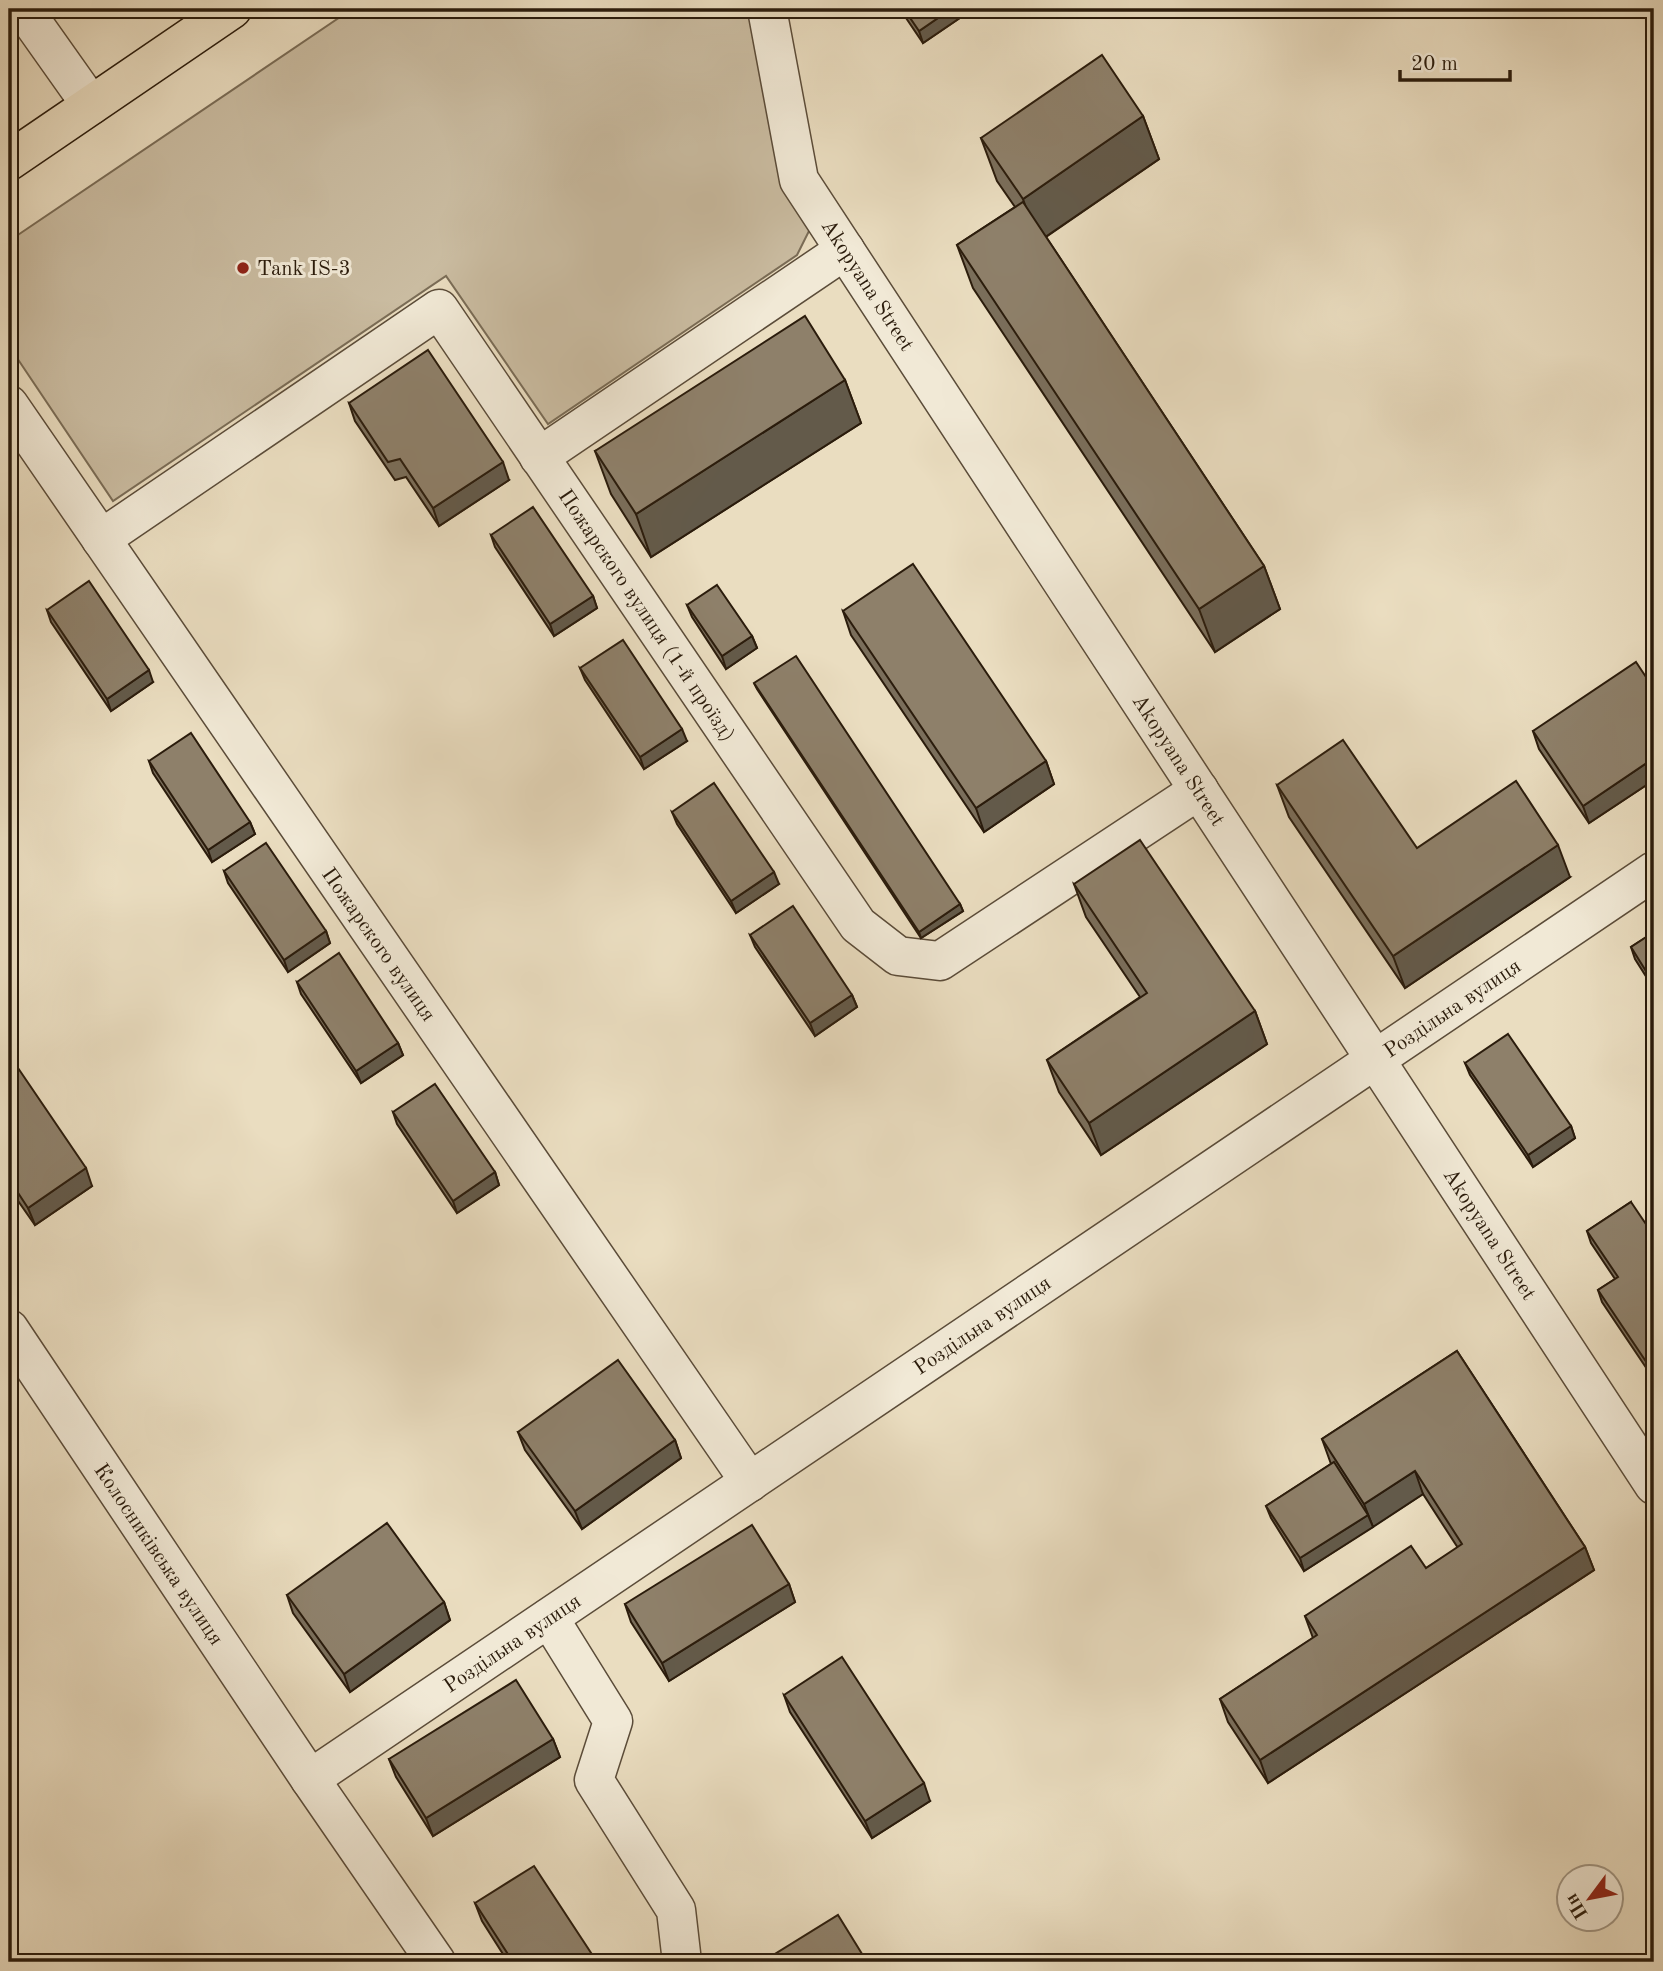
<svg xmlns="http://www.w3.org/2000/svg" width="1663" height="1971" font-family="'Old Standard TT',serif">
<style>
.green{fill:#cabca1;stroke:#7a6c56;stroke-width:2}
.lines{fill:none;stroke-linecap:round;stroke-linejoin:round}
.minor-casing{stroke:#5b4c39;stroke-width:41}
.major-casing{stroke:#2b1c0c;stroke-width:41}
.minor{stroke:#f1e9d6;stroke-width:38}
.major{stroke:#eaddc0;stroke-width:38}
.wall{fill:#7a6e5b;stroke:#2b1c0c;stroke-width:2}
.shaded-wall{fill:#635a4a;stroke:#2b1c0c;stroke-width:2}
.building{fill:#8e806a;stroke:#2b1c0c;stroke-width:2}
.poi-dot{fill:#8f2418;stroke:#f1e9d6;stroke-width:2.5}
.labels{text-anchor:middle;stroke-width:6;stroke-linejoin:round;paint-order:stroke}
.poi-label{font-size:21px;fill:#2b1c0c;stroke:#f1e9d6;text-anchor:start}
.street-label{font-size:21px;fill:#2b1c0c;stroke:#f1e9d6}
</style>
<rect width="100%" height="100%" fill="#eaddc0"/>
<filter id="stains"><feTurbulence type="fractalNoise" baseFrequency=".00286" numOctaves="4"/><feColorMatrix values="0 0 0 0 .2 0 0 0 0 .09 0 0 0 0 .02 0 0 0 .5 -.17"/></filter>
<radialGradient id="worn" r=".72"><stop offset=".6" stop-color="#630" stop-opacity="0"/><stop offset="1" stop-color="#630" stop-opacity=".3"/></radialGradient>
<path class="green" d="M352 9H771L821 207 797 255 548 424 446 276 113 501 9 346V241Z"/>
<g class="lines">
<g class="minor-casing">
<g id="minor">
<path d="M23 9 91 105"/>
<path d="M767 9 799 180 1654 1485"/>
<path d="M9 405 750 1482"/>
<path d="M539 457 845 250"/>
<path d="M101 539 439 309 858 925 898 956 940 961 1199 790"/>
<path d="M9 1329 310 1779 436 1962"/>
<path d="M549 1618 613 1721 594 1780 676 1910 682 1962"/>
<path d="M310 1779 1654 871"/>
</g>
</g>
<g class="major-casing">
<path id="major" d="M9 161 232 9"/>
</g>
<use href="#minor" class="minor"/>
<use href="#major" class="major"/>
</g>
<g class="wall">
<path d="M900 9H973L923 43Z"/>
<path d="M1143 116 1159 159 1046 237 1264 566 1280 609 1215 652 973 288 957 245 1015 207 997 181 981 138Z"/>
<path d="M845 380 861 423 651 557 611 494 595 451Z"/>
<path d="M349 403 509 480 439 526 406 477 395 480 355 421Z"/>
<path d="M491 535 593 596 597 608 554 636 495 547Z"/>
<path d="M687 605 752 636 757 648 726 669 692 617Z"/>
<path d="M47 610 153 682 111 711 51 622Z"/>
<path d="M843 611 1046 761 1054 784 984 832 851 635Z"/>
<path d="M580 668 687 741 644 769 585 680Z"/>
<path d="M754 683 960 904 963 911 921 938 757 689Z"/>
<path d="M1654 689V780L1589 823 1539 749 1533 731Z"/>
<path d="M149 761 250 822 255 834 212 862 153 773Z"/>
<path d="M1277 785 1417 848 1570 877 1405 988 1289 817Z"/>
<path d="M672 812 779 884 736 913 677 824Z"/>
<path d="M224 871 326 931 330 943 288 972 228 883Z"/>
<path d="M1074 884 1255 1011 1267 1044 1101 1155 1059 1092 1047 1060 1140 997 1086 917Z"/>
<path d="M1654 932V989L1635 959 1631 947Z"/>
<path d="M750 935 852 995 857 1007 815 1036 755 947Z"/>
<path d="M297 982 398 1043 403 1055 361 1083 301 994Z"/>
<path d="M1465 1063 1571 1126 1575 1138 1533 1167 1470 1075Z"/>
<path d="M9 1075 92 1186 35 1225 9 1188Z"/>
<path d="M393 1112 495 1172 499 1185 457 1213 397 1124Z"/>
<path d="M1631 1202 1653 1378 1602 1302 1598 1290 1615 1279 1591 1243 1587 1231Z"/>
<path d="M1457 1351 1585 1547 1594 1570 1268 1783 1228 1722 1220 1699 1313 1638 1305 1616 1426 1568 1458 1548 1423 1494 1304 1571 1271 1518 1266 1506 1331 1464 1322 1439Z"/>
<path d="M518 1432 675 1440 681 1458 582 1529 525 1450Z"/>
<path d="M789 1584 795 1602 669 1681 631 1622 625 1604Z"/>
<path d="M287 1595 444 1602 450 1620 350 1692 293 1613Z"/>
<path d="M784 1695 930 1801 872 1838 790 1712Z"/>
<path d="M553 1739 560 1757 433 1836 396 1777 389 1759Z"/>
<path d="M475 1903 597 1962H508L482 1921Z"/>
</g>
<g class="shaded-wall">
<path d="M951 9H973L923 43 919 31Z"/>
<path d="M1143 116 1159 159 1038 242 1023 199Z"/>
<path d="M845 380 861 423 651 557 636 514Z"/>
<path d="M503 462 509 480 439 526 433 508Z"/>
<path d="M1264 566 1280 609 1215 652 1199 609Z"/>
<path d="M593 596 597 608 554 636 550 624Z"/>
<path d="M752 636 757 648 726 669 722 656Z"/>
<path d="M149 670 153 682 111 711 107 699Z"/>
<path d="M682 729 687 741 644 769 640 757Z"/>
<path d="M1654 758V780L1589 823 1583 806Z"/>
<path d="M1046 761 1054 784 984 832 976 808Z"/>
<path d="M250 822 255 834 212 862 208 850Z"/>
<path d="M1558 845 1570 877 1405 988 1393 956Z"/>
<path d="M774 872 779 884 736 913 731 901Z"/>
<path d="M960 904 963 911 921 938 919 932Z"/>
<path d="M326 931 330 943 288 972 284 960Z"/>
<path d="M852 995 857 1007 815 1036 810 1023Z"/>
<path d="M1255 1011 1267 1044 1101 1155 1089 1123Z"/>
<path d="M398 1043 403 1055 361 1083 356 1071Z"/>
<path d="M1571 1126 1575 1138 1533 1167 1528 1155Z"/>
<path d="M86 1168 92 1186 35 1225 28 1208Z"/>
<path d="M495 1172 499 1185 457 1213 453 1201Z"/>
<path d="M1654 1362V1377L1653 1378 1649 1366Z"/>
<path d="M675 1440 681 1458 582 1529 575 1511Z"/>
<path d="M1415 1471 1423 1494 1373 1527 1364 1504Z"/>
<path d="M1368 1515 1373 1527 1304 1571 1300 1558Z"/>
<path d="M1585 1547 1594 1570 1268 1783 1260 1760Z"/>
<path d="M789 1584 795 1602 669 1681 662 1663Z"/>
<path d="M444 1602 450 1620 350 1692 344 1674Z"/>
<path d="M553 1739 560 1757 433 1836 426 1818Z"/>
<path d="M924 1783 930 1801 872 1838 865 1821Z"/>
</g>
<g class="building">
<path d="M904 9H951L919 31Z"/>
<path d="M1102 55 1143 116 1023 199 981 138Z"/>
<path d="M1023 202 1264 566 1199 609 957 245Z"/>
<path d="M805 316 845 380 636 514 595 451Z"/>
<path d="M428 350 503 462 433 508 400 459 388 462 349 403Z"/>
<path d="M533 507 593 596 550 624 491 535Z"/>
<path d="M913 564 1046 761 976 808 843 611Z"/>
<path d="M89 581 149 670 107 699 47 610Z"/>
<path d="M717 585 752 636 722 656 687 605Z"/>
<path d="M623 640 682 729 640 757 580 668Z"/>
<path d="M796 656 960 904 919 932 754 683Z"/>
<path d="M1636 662 1654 689V758L1583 806 1533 731Z"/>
<path d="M191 733 250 822 208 850 149 761Z"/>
<path d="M1343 740 1417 848 1516 781 1558 845 1393 956 1277 785Z"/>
<path d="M714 783 774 872 731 901 672 812Z"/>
<path d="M1140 840 1255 1011 1089 1123 1047 1060 1147 993 1074 884Z"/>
<path d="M266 843 326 931 284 960 224 871Z"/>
<path d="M793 906 852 995 810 1023 750 935Z"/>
<path d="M1654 932V984L1631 947Z"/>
<path d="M339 953 398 1043 356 1071 297 982Z"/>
<path d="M1508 1034 1571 1126 1528 1155 1465 1063Z"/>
<path d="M18 1068 86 1168 28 1208 9 1179V1075Z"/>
<path d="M435 1084 495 1172 453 1201 393 1112Z"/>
<path d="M1631 1202 1654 1236V1362L1649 1366 1598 1290 1618 1277 1587 1231Z"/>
<path d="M1457 1351 1585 1547 1260 1760 1220 1699 1317 1635 1305 1616 1411 1546 1426 1568 1462 1544 1415 1471 1364 1504 1322 1439Z"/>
<path d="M618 1360 675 1440 575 1511 518 1432Z"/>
<path d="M1334 1462 1368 1515 1300 1558 1266 1506Z"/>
<path d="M387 1523 444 1602 344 1674 287 1595Z"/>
<path d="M752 1525 789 1584 662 1663 625 1604Z"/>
<path d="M842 1657 924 1783 865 1821 784 1695Z"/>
<path d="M516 1680 553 1739 426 1818 389 1759Z"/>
<path d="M534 1866 597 1962H513L475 1903Z"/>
<path d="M838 1915 867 1962H762Z"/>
</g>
<circle class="poi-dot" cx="243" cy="268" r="7"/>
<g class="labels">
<g class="poi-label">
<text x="257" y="275">Tank IS-3</text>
</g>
<g class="street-label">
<text transform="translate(868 285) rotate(57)" y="7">Akopyana Street</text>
<text transform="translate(647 615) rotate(56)" y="7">Пожарского вулиця (1-й проїзд)</text>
<text transform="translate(1179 760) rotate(57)" y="7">Akopyana Street</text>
<text transform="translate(379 944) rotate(55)" y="7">Пожарского вулиця</text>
<text transform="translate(1452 1008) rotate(-34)" y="7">Роздільна вулиця</text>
<text transform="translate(1490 1234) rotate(57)" y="7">Akopyana Street</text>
<text transform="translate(982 1325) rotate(-34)" y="7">Роздільна вулиця</text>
<text transform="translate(159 1554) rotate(56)" y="7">Колосниківська вулиця</text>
<text transform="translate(512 1643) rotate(-34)" y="7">Роздільна вулиця</text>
</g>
</g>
<rect width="1663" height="1971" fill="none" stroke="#eaddc0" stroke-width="35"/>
<rect x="10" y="10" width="1642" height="1950" fill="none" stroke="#2b1c0c" stroke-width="3.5"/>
<rect x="18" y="18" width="1628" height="1936" fill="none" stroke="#2b1c0c" stroke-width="2"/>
<g transform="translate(1590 1898) rotate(238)"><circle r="33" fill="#f1e9d6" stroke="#a29785" stroke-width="2"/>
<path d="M0-5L12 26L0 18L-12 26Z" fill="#8f2418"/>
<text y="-10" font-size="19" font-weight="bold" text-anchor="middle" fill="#2b1c0c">Пн</text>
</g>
<path d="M1400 70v10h110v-10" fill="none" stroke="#2b1c0c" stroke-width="3.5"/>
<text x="1411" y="70" font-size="21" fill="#2b1c0c" stroke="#f1e9d6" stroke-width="5" paint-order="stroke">20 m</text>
<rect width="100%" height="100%" filter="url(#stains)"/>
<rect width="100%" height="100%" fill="url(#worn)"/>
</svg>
